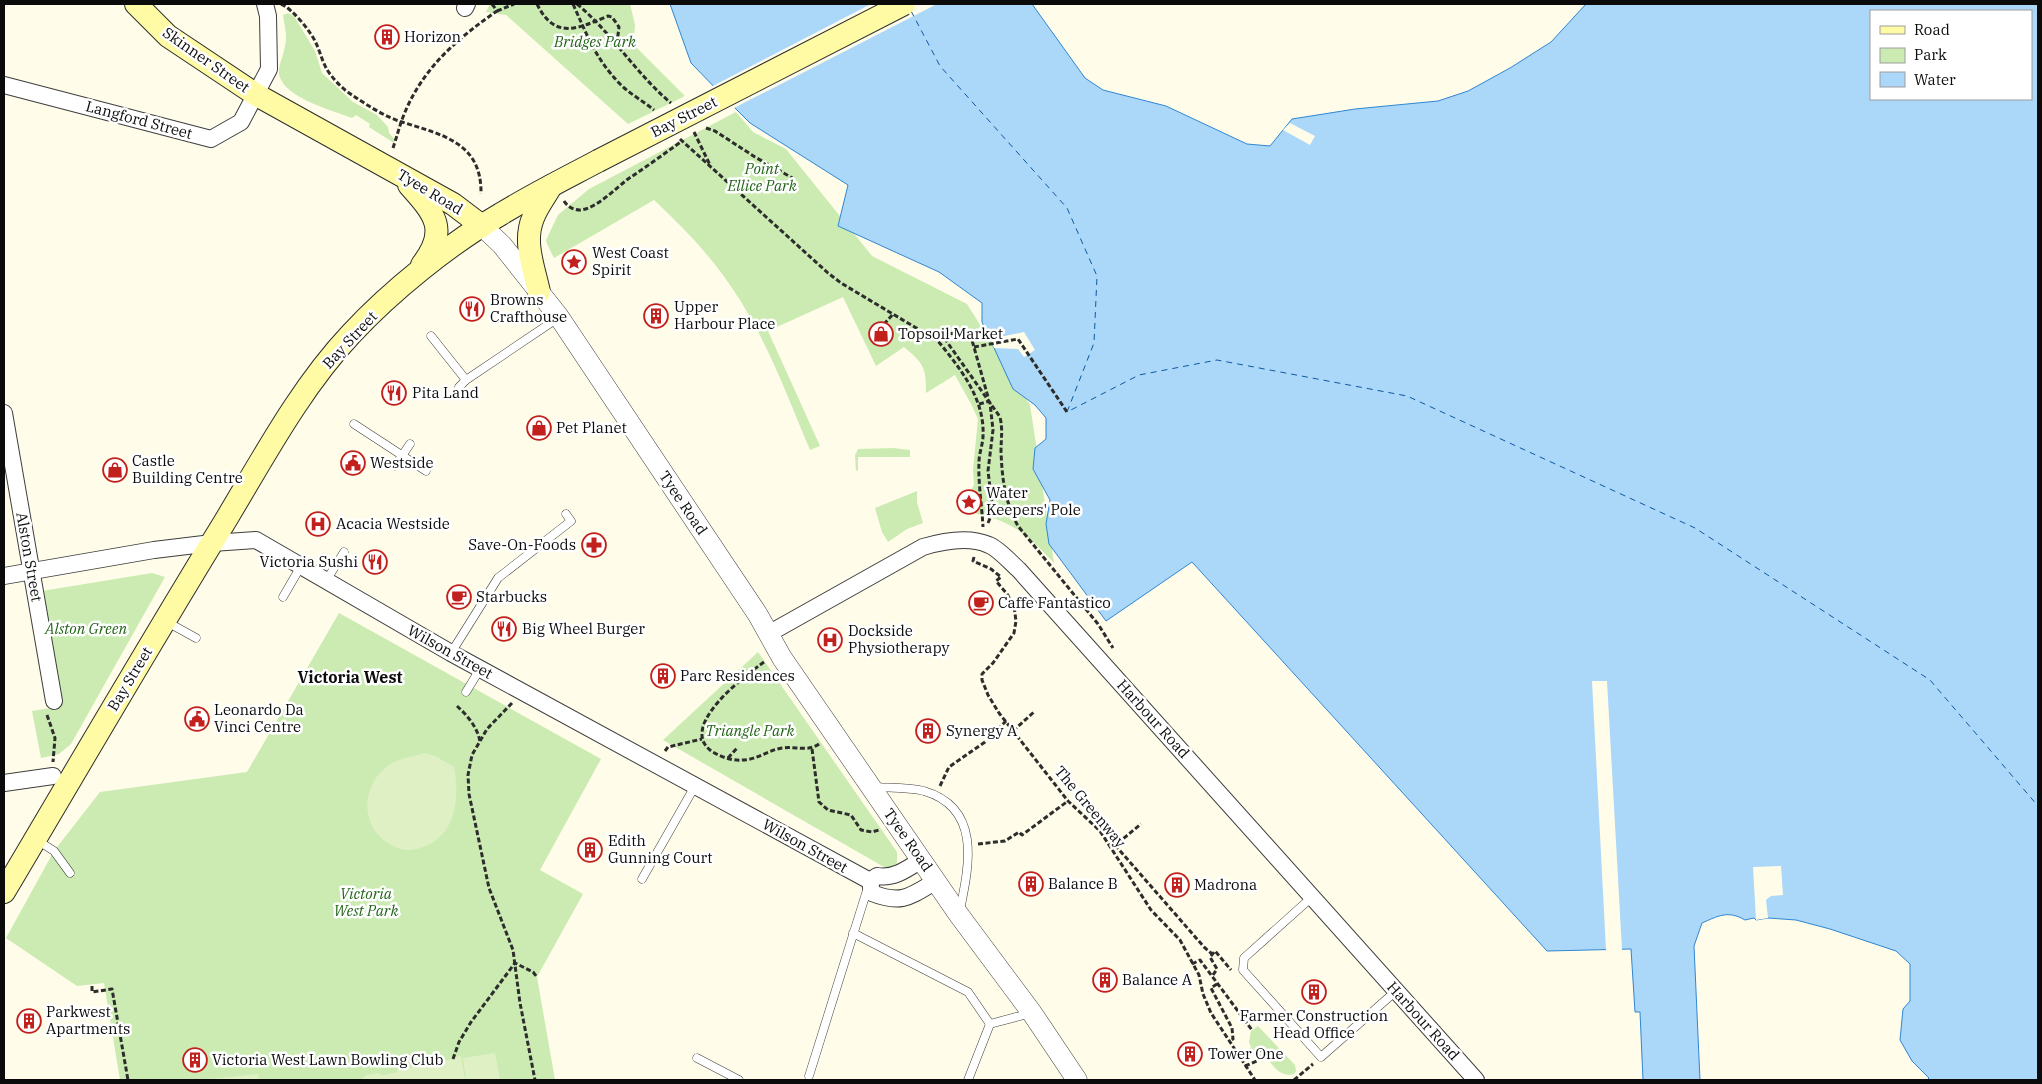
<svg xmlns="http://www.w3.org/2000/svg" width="2042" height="1084" font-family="'IBM Plex Serif',serif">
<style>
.green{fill:#cbebb2}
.pitch{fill:#dff1c4}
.water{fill:#abd7f9;stroke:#2f87d3;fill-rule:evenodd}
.pier{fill:#fffce9}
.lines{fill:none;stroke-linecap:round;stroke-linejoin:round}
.ferry{stroke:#0f58a2;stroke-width:1;stroke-dasharray:6 5;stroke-linecap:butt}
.service-casing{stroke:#3e3e3e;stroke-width:9}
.minor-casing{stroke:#3e3e3e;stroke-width:18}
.tertiary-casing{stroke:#3e3e3e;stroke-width:21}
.secondary-casing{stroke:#2d2d2d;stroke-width:24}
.path{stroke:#2d2d2d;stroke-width:3;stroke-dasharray:5 2.5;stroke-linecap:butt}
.service{stroke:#fff;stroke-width:8}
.minor{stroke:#fff;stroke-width:16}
.tertiary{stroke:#fff;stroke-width:20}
.secondary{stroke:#fffba4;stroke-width:22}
.secondary-bridge-casing{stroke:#2d2d2d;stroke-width:24;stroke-linecap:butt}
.secondary-bridge{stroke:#fffba4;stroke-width:22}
.labels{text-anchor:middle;stroke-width:5;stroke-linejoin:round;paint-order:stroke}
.poi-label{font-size:15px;fill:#0b0b0b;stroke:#fff;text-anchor:start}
.park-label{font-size:15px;font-style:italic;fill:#246519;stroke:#fff}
.street-label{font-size:15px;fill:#0b0b0b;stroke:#fff}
.neighbourhood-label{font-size:16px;font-weight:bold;fill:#0b0b0b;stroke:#fff}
</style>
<rect width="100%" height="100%" fill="#fffce9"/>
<g class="green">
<path d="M490 4H630L635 25 634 40 636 47 685 96 628 124 506 15 486 12Z"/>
<path d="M288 13 294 16 315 51 322 73 353 102 377 115 388 127 389 133 395 140 394 143 369 127 370 124 356 115 352 118C332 110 276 96 279 69 280 61 284 54 285 46 288 36 284 24 283 15Z"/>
<path d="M736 112 753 132 786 149 872 256 967 304 1030 405 1054 563C1020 527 1006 518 958 510L974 485 973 469 978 419 971 404 955 375 926 393C926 367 924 364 904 347L876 366 843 297 768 331 820 446 810 450C787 396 766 337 732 288 710 255 683 227 654 200L554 258 547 244 546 240 558 215 589 189Z"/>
<path d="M893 448 910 450V457H858V470L856 471 855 455 858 449Z"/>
<path d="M917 491V502L923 523 907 529 888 542 882 532 875 508Z"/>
<path d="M152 573 165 577 71 744 59 754 41 758 32 711 57 707 36 592Z"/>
<path d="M339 613 601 759 540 870 583 894 537 977 555 1080H120L104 983 77 986 6 938 54 851 100 792 247 772Z"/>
<path d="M758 652 897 852V863L892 868 884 867 663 740Z"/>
<path d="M1258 1026 1295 1065 1296 1071 1294 1074C1277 1079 1268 1058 1260 1047L1245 1057 1243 1054 1251 1047 1249 1042 1251 1031Z"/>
</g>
<g class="pitch">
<path d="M425 753 435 756 454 767C460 797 456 836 423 847 412 851 403 851 393 846 358 829 360 782 392 763 401 758 415 756 425 753Z"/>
<path d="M495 1053 500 1080H466L463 1058Z"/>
<path d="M461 1056 465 1080H356L362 1079 366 1075 377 1073 383 1075 397 1072V1070L454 1059V1057Z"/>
<path d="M258 1074 259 1080H199Z"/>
</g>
<path class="water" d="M670 4H1032L1085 78 1103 90 1166 106 1247 144 1270 146 1292 119 1355 109 1438 101 1468 91 1510 68 1551 42 1586 4H2038V1080H1927L1929 1078 1912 1061 1900 1040 1903 1009 1910 1001V964L1896 951 1830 929 1796 920 1768 918 1756 920 1754 918 1745 920C1728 910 1718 916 1702 923L1694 946 1700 1080H1643L1640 1012H1635L1631 949 1547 951 1192 562 1106 621 1049 544 1046 524 1050 500 1033 469 1035 448 1046 439V418L1035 405 1013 389 982 322V303L939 272 838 226 848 185 750 123 724 97 691 63ZM1871 11H2031V99H1871Z"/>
<g class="pier">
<path d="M871 4H937L732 109 711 87Z"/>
<path d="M1290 123 1315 136 1310 145 1283 130Z"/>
<path d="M1024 332 1035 350 1024 357 1018 349 994 348 990 339Z"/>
<path d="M1592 681H1607L1622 950H1606Z"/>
<path d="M1781 866 1783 895 1771 896 1766 900 1768 918 1756 920 1753 867Z"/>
</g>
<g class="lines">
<path class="ferry" d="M911 11 940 66 1067 208 1097 276 1094 343 1067 412 1139 375 1217 360 1407 396 1695 528 1930 680 2038 806"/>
<g class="service-casing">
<g id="service">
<path d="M431 336 466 380"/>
<path d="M459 387 466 380 558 318"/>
<path d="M354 424 426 471"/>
<path d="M395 466 410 444"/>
<path d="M326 581 344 552"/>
<path d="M283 597 301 566"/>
<path d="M167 622 196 638"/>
<path d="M451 653 498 578 571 521 566 514"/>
<path d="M466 692 480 669"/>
<path d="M874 787C890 788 908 787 924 791 982 808 969 866 960 910"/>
<path d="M37 840 54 851 70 873"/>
<path d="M642 879 695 786"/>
<path d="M1312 897 1244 958 1243 970 1321 1057 1396 991"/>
<path d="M853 933 968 992 990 1024"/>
<path d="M990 1024 1031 1013"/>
<path d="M697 1058 739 1080"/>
<path d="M809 1076 868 887"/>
<path d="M968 1080 990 1024"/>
</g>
</g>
<g class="minor-casing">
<g id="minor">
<path d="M465 8 467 4"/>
<path d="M4 85 211 139 241 122 269 69 268 16 265 4"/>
<path d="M4 413 54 701"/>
<path d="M4 576 154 550 212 543 256 540 451 653 870 881 872 893C902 905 911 896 936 881"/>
<path d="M768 634 923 547C943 541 969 536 989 545 999 549 1010 562 1019 570L1476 1080"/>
<path d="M4 783 53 776"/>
<path d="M870 881 877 876C894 879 907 869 921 860"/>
</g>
</g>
<g class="tertiary-casing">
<path id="tertiary" d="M482 226 502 245 559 317 758 615 782 658 959 915 1032 1013 1077 1080"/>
</g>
<g class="secondary-casing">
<g id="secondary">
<path d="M136 4 168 36 255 94 453 204 482 226"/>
<path d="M409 185C435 214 449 230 422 265"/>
<path d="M539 292C534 268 523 242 533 218 537 207 545 197 551 186"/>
<path d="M4 892C77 769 149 645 224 523 262 460 300 388 351 334 391 291 449 244 501 214 532 195 566 178 598 161"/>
</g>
</g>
<g class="path">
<path d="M281 4C293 9 311 32 316 43 321 54 323 65 330 74 336 82 344 90 352 95 367 105 385 117 402 122 442 135 482 142 481 194"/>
<path d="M537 4C555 41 579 28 608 16L612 17 619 27 617 43"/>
<path d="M573 4C587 35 595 58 620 84 630 94 643 101 654 110"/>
<path d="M577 4C612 33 636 74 671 103"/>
<path d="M497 11 514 4"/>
<path d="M706 128 715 131 755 157 796 180"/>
<path d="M694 132 710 165"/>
<path d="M680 139 828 273 841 283 938 341C960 368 985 399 983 436 983 444 979 453 979 462 978 483 982 506 983 527"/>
<path d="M393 148C397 136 400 124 405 112 424 67 458 38 497 11L492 4"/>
<path d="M564 201C567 206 573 210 580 210 596 209 616 188 628 179 646 167 664 154 682 141"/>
<path d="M879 330 893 314"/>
<path d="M940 332 1000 417C1003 431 1001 438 1001 451 1002 479 1005 502 1018 526L1098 624 1113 648"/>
<path d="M926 333C941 332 956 335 970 333L988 397"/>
<path d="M974 347 1018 339 1067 412"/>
<path d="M979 404 990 401"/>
<path d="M988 523 991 516 992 504 988 471 993 430 990 403"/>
<path d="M974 557 973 561 991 569 1001 577 996 581 1007 594 1014 606 1016 621 1014 633 993 663 982 674V680L988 695 999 713 1068 801 1100 831 1151 910 1180 940 1199 975 1203 994 1211 1013 1255 1080"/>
<path d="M764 662C746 675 679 725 710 750 718 756 731 761 742 760 757 760 768 750 782 748 796 746 808 752 819 744"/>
<path d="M512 703 487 729 472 755 468 775 469 794 489 888 513 950 520 1003 535 1080"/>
<path d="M457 706C467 715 478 728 480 742"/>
<path d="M47 715 55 738 53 762"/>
<path d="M1013 731 1035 711"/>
<path d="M812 749 819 802 828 810 851 815 861 830 872 832 879 830"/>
<path d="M665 751 668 747 702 739"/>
<path d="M728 758 738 747"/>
<path d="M940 786 949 767 985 742 1006 721"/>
<path d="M978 844 1005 841 1019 832 1022 835 1068 801"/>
<path d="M1115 845 1204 947 1212 954"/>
<path d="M1112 848 1141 824"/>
<path d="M1192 964 1200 960 1252 1030"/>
<path d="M1213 975 1217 969 1210 957 1215 951 1231 970"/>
<path d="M1217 984 1211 988 1232 1028 1233 1039 1230 1041"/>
<path d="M92 986V992L112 989 128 1080"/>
<path d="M453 1059 459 1042 471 1022 515 963 533 972 537 977"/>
<path d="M1245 1066 1257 1061 1261 1047"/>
<path d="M1294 1080 1313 1064"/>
</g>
<use href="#service" class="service"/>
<use href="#minor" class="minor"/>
<use href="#tertiary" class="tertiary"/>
<use href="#secondary" class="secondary"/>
<g class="secondary-bridge-casing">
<path id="secondary-bridge" d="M598 161 904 4"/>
</g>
<use href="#secondary-bridge" class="secondary-bridge"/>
</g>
<defs>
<g id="building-ring" transform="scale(1.25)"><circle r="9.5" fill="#fff" stroke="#c1201d" stroke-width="1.5"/><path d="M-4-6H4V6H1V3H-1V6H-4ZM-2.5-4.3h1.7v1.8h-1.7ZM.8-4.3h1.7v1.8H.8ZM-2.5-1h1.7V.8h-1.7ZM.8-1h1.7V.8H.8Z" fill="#c1201d"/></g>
<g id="sight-ring" transform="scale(1.25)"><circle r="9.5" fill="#fff" stroke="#c1201d" stroke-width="1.5"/><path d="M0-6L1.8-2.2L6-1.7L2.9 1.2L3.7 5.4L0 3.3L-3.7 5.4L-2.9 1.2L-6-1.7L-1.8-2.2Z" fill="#c1201d"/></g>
<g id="restaurant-ring" transform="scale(1.25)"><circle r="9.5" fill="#fff" stroke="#c1201d" stroke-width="1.5"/><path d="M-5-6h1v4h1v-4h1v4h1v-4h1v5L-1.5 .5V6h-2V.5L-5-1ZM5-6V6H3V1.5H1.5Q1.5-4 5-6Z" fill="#c1201d"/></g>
<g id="shop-ring" transform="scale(1.25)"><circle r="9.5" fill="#fff" stroke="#c1201d" stroke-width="1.5"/><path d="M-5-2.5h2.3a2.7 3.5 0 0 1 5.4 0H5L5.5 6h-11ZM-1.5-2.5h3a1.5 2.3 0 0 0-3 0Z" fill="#c1201d"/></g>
<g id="civic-ring" transform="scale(1.25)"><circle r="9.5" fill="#fff" stroke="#c1201d" stroke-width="1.5"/><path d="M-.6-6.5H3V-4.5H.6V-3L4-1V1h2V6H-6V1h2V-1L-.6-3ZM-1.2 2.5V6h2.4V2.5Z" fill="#c1201d"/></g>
<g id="hospital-ring" transform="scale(1.25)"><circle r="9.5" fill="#fff" stroke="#c1201d" stroke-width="1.5"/><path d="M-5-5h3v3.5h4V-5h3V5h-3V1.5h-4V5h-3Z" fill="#c1201d"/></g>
<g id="pharmacy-ring" transform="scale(1.25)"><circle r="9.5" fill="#fff" stroke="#c1201d" stroke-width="1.5"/><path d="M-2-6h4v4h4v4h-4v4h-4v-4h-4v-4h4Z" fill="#c1201d"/></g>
<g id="cafe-ring" transform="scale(1.25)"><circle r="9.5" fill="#fff" stroke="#c1201d" stroke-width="1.5"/><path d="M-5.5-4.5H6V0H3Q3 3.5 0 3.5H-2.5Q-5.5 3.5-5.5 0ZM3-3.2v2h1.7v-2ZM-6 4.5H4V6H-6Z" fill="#c1201d"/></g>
</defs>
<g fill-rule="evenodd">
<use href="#building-ring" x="387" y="37"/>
<use href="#sight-ring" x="574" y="262"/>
<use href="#restaurant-ring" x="472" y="309"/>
<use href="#building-ring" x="656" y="316"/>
<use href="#shop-ring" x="881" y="334"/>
<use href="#restaurant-ring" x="394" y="393"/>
<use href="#shop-ring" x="539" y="428"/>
<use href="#civic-ring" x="353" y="463"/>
<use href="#shop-ring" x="115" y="470"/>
<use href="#sight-ring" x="969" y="502"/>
<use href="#hospital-ring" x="318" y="524"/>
<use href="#pharmacy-ring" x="594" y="545"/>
<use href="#restaurant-ring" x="375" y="562"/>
<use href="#cafe-ring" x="459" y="597"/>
<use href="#cafe-ring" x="981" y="603"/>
<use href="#restaurant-ring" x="504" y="629"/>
<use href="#hospital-ring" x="830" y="640"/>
<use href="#building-ring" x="663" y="676"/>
<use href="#civic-ring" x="197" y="719"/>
<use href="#building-ring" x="928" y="731"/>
<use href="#building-ring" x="590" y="850"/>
<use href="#building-ring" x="1031" y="884"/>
<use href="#building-ring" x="1177" y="885"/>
<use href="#building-ring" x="1105" y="980"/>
<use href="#building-ring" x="1314" y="992"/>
<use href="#building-ring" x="29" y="1021"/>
<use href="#building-ring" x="1190" y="1054"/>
<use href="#building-ring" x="195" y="1060"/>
</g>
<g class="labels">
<g class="poi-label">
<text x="404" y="42">Horizon</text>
<text x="592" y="258">West Coast<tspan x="592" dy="17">Spirit</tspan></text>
<text x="490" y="305">Browns<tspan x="490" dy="17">Crafthouse</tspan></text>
<text x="674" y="312">Upper<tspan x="674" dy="17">Harbour Place</tspan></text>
<text x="898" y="339">Topsoil Market</text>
<text x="412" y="398">Pita Land</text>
<text x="556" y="433">Pet Planet</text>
<text x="132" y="466">Castle<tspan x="132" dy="17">Building Centre</tspan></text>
<text x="370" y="468">Westside</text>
<text x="986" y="498">Water<tspan x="986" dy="17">Keepers' Pole</tspan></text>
<text x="336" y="529">Acacia Westside</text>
<text x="576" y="550" text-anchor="end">Save-On-Foods</text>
<text x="358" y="567" text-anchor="end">Victoria Sushi</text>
<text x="476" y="602">Starbucks</text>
<text x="998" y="608">Caffe Fantastico</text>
<text x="522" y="634">Big Wheel Burger</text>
<text x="848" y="636">Dockside<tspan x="848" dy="17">Physiotherapy</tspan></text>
<text x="680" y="681">Parc Residences</text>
<text x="214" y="715">Leonardo Da<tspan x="214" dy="17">Vinci Centre</tspan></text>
<text x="946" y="736">Synergy A</text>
<text x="608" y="846">Edith<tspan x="608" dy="17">Gunning Court</tspan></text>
<text x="1048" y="889">Balance B</text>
<text x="1194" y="890">Madrona</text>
<text x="1122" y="985">Balance A</text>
<text x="46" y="1017">Parkwest<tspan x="46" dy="17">Apartments</tspan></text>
<text x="1314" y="1021" text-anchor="middle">Farmer Construction<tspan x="1314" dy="17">Head Office</tspan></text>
<text x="1208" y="1059">Tower One</text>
<text x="212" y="1065">Victoria West Lawn Bowling Club</text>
</g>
<g class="park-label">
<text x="595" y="47">Bridges Park</text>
<text x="762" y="174">Point<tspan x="762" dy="17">Ellice Park</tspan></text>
<text x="86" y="634">Alston Green</text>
<text x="750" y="736">Triangle Park</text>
<text x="366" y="899">Victoria<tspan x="366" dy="17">West Park</tspan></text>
</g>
<g class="street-label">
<text transform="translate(206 60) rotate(35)" y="5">Skinner Street</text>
<text transform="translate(684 117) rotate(-27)" y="5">Bay Street</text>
<text transform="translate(139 120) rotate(15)" y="5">Langford Street</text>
<text transform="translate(430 192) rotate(31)" y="5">Tyee Road</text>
<text transform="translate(350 340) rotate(-47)" y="5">Bay Street</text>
<text transform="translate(683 503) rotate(56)" y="5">Tyee Road</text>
<text transform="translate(29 557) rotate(80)" y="5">Alston Street</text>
<text transform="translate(450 652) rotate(29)" y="5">Wilson Street</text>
<text transform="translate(130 679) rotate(-59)" y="5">Bay Street</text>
<text transform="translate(1153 719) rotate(48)" y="5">Harbour Road</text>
<text transform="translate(1090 807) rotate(50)" y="5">The Greenway</text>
<text transform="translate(908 840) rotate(55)" y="5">Tyee Road</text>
<text transform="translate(805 846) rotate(29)" y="5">Wilson Street</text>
<text transform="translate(1423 1021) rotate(48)" y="5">Harbour Road</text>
</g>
<g class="neighbourhood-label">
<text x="350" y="683">Victoria West</text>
</g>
</g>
<rect width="2042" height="1084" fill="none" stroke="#0b0b0b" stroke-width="10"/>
<rect x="1870" y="10" width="162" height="90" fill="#ffffff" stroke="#9d9d9d"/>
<rect x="1880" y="26" width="25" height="8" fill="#fffba4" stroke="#9d9d9d"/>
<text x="1914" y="35" font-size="15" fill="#0b0b0b">Road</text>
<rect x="1880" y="48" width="25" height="15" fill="#cbebb2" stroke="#9d9d9d"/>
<text x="1914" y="60" font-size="15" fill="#0b0b0b">Park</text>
<rect x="1880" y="72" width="25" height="15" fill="#abd7f9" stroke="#9d9d9d"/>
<text x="1914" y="85" font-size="15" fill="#0b0b0b">Water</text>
</svg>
